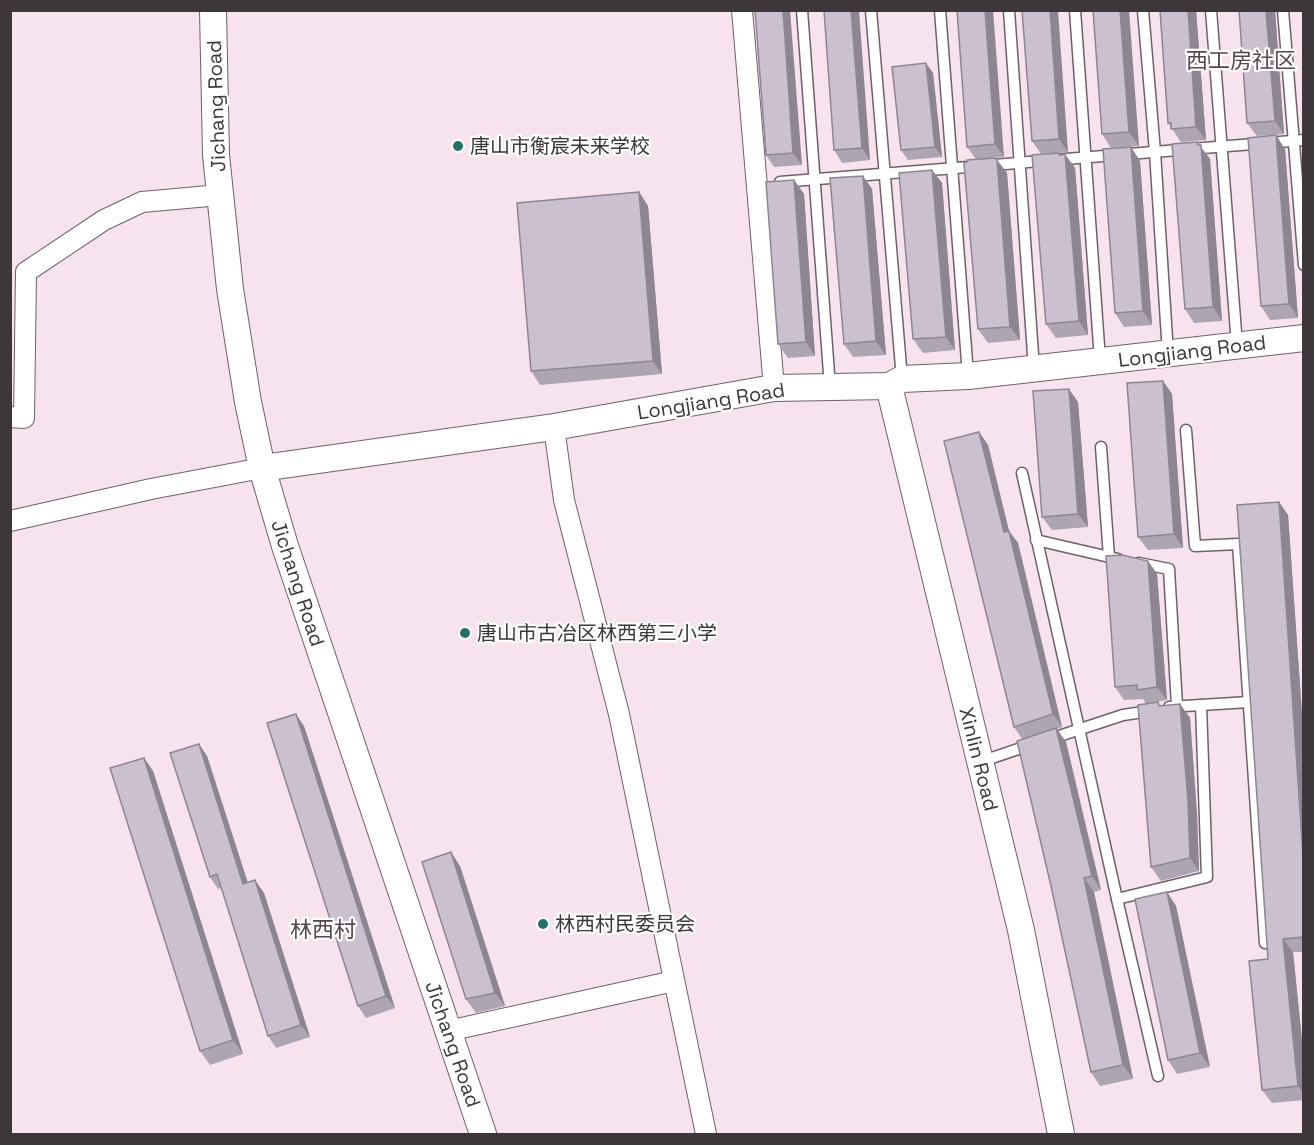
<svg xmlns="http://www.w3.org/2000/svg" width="1314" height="1145" font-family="'Space Grotesk','Noto Sans SC',sans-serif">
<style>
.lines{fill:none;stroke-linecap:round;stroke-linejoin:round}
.service-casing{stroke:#70606a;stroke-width:13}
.minor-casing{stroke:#70606a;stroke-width:22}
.tertiary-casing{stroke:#70606a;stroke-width:28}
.service{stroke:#fff;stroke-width:10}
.minor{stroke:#fff;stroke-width:20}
.tertiary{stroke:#fff;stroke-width:26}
.wall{fill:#aea5b3}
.shaded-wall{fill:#8d8692}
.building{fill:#cac0d0;stroke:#8d8692;stroke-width:1.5}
.poi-dot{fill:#26706c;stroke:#fff;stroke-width:2}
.labels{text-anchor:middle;stroke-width:4.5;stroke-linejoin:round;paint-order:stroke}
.street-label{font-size:20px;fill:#3d363a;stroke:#fff}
.poi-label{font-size:20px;fill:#3d363a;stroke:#fff;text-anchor:start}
.quarter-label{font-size:22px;fill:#55464f;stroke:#fff}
</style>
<rect width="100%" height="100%" fill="#f6e3ed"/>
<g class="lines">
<g class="service-casing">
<g id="service">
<path d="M802 10 830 387"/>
<path d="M871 10 902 379"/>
<path d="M940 10 968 375"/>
<path d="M1009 10 1034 369"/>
<path d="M1075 10 1100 360"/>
<path d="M1143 10 1155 152 1168 354"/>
<path d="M1211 10 1237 345"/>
<path d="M1283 10 1304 265"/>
<path d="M780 182 1304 140"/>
<path d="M1186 430 1195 546 1238 544 1265 943"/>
<path d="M1101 447 1109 557"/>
<path d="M1022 473 1117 899 1158 1076"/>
<path d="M1036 540 1118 559"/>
<path d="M1139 563 1169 569 1177 706"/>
<path d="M1169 707 1249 702"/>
<path d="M1047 740 1123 715 1150 711"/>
<path d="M980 762 1033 744"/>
<path d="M1117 899 1207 877 1201 705"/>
</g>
</g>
<g class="minor-casing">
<g id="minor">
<path d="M742 10 774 388"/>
<path d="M10 417 24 418 26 272 104 220 142 202 220 195"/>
<path d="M554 427 564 500 619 714 706 1134"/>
<path d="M10 521 151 489 262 468"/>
<path d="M448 1031 674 981"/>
</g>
</g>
<g class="tertiary-casing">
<g id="tertiary">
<path d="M213 10 216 155 230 289 248 402 262 468 285 546 483 1134"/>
<path d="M889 386 1021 930 1061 1134"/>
<path d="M262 468 554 427 774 388 889 386 902 379 968 376 1304 338"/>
</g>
</g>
<use href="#service" class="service"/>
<use href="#minor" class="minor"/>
<use href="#tertiary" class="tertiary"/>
</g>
<g class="wall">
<path d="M755 10 802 165 774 167 766 155Z"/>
<path d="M824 10 870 160 842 163 834 150Z"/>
<path d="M957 10 1004 157 976 159 967 147Z"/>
<path d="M1022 10 1068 152 1041 154 1032 141Z"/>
<path d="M1093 10 1139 146 1111 148 1102 134Z"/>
<path d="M1160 10H1196L1206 140 1181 142 1168 123Z"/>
<path d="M1239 10H1275L1284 134 1257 136 1247 123Z"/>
<path d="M933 73 942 157 908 160 901 150Z"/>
<path d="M1197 142 1210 159 1222 321 1194 323 1185 309Z"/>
<path d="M1285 149 1298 318 1270 320 1261 306Z"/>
<path d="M1061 155 1075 168 1088 335 1056 338 1046 324Z"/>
<path d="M997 160 1007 173 1020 340 988 343 978 329Z"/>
<path d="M1140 161 1152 325 1124 327 1115 313Z"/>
<path d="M932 170 942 183 955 350 923 353 913 339Z"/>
<path d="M863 176 872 189 886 355 853 357 844 344Z"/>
<path d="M794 180 804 194 815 356 788 358 778 344Z"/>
<path d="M639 192 648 206 662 374 540 385 531 371Z"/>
<path d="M1163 381 1172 394 1183 548 1148 550 1138 537Z"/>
<path d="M1078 402 1088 527 1052 530 1042 517Z"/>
<path d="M979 432 988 445 1009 531 1018 543 1062 727 1057 729 1066 742 1101 890 1094 892 1133 1079 1100 1086 1091 1072 1022 739 1014 727Z"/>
<path d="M1279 502 1288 515 1304 742V952H1293L1304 1060V1100L1272 1103 1262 1090 1268 959Z"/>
<path d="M1148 561 1157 574 1167 700 1146 704 1143 699 1124 700 1115 687Z"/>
<path d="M1180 704 1190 718 1197 814 1199 871 1161 881 1151 867 1161 706Z"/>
<path d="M304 726 395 1008 366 1018 358 1006Z"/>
<path d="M207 756 248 883 264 893 310 1037 276 1048 268 1036 221 888 218 889 210 877Z"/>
<path d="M144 758 153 771 243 1054 210 1065 200 1051Z"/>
<path d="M460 866 505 1006 476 1013 466 999Z"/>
<path d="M1167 892 1176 906 1210 1067 1177 1074 1168 1060Z"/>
</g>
<g class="shaded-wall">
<path d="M783 10H790L802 165 793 153Z"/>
<path d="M851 10H859L870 160 862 148Z"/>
<path d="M985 10H993L1004 157 995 144Z"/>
<path d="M1050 10H1058L1068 152 1059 139Z"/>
<path d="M1120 10H1129L1139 146 1129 132Z"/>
<path d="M1188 10H1196L1206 140 1196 127Z"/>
<path d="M1266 10H1275L1284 134 1275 121Z"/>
<path d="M926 63 933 73 942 157 935 147Z"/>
<path d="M1276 135 1285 149 1298 318 1289 304Z"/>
<path d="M1197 142 1210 159 1222 321 1213 307Z"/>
<path d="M1131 147 1140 161 1152 325 1143 311Z"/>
<path d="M1059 153 1066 162 1065 154 1075 168 1088 335 1079 321Z"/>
<path d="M997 160 1007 173 1020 340 1010 327Z"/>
<path d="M932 170 942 183 955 350 946 337Z"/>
<path d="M863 176 872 189 886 355 876 341Z"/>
<path d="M794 180 804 194 815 356 806 342Z"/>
<path d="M639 192 648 206 662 374 653 361Z"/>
<path d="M1163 381 1172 394 1183 548 1174 534Z"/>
<path d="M1069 389 1078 402 1088 527 1078 514Z"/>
<path d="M979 432 988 445 1009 531 1018 543 1062 727 1053 714 1004 532Z"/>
<path d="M1279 502 1288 515 1304 742V869Z"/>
<path d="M1148 561 1157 574 1167 700 1157 687Z"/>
<path d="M1180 704 1190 718 1197 814 1199 871 1190 858Z"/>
<path d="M296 714 304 726 395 1008 386 996Z"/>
<path d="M1056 728 1066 742 1101 890 1092 876Z"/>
<path d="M199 744 207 756 252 896 243 884Z"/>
<path d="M144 758 153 771 243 1054 233 1040Z"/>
<path d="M451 852 460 866 505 1006 495 993Z"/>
<path d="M1084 878 1094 892 1133 1079 1123 1065Z"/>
<path d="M255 880 264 893 310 1037 301 1025Z"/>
<path d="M1167 892 1176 906 1210 1067 1200 1053Z"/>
<path d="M1283 939 1293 952 1304 1060V1094L1298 1086Z"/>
</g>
<g class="building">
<path d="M755 10H783L793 153 766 155Z"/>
<path d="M824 10H851L862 148 834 150Z"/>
<path d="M957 10H985L995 144 967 147Z"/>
<path d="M1022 10H1050L1059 139 1032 141Z"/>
<path d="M1093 10H1120L1129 132 1102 134Z"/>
<path d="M1160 10H1188L1196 127 1171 129V123H1168Z"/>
<path d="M1239 10H1266L1275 121 1247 123Z"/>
<path d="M926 63 935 147 901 150 892 67Z"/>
<path d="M1276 135 1289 304 1261 306 1248 138Z"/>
<path d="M1197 142 1198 145H1201L1213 307 1185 309 1172 144Z"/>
<path d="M1131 147 1143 311 1115 313 1103 149Z"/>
<path d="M1059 153V155L1065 154 1079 321 1046 324 1032 155Z"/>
<path d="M995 158 997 160 1010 327 978 329 964 163 967 162V160Z"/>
<path d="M932 170 946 337 913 339 899 173Z"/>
<path d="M863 176 876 341 844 344 830 178Z"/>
<path d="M794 180 806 342 778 344 766 182Z"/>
<path d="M639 192 653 361 531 371 517 203Z"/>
<path d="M1163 381 1174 534 1138 537 1127 383Z"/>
<path d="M1069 389 1078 514 1042 517 1033 391Z"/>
<path d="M979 432 1004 532 1009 531 1053 714 1014 727 944 441Z"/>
<path d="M1279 502 1304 869V937L1283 939 1298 1086 1262 1090 1249 961 1268 959 1237 505Z"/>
<path d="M1122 555 1148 561 1157 687 1137 690V685L1115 687 1106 556Z"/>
<path d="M1158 702 1159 706 1180 704 1188 800 1190 858 1151 867 1138 705Z"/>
<path d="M296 714 386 996 358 1006 267 723Z"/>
<path d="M1056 728 1092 876 1084 878 1123 1065 1091 1072 1051 886 1017 741Z"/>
<path d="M199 744 243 884 255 880 301 1025 268 1036 217 874 210 877 170 753Z"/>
<path d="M144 758 233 1040 200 1051 110 768Z"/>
<path d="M451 852 495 993 466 999 422 862Z"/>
<path d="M1167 892 1200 1053 1168 1060 1135 899Z"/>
</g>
<g class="poi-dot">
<circle cx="458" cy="146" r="6"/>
<circle cx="465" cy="633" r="6"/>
<circle cx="543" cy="924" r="6"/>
</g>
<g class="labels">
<g class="street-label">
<text transform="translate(216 106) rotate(-92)" y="7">Jichang Road</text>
<text transform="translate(1192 351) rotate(-7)" y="7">Longjiang Road</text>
<text transform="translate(711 401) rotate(-9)" y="7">Longjiang Road</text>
<text transform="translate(298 583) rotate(72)" y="7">Jichang Road</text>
<text transform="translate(979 759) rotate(76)" y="7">Xinlin Road</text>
<text transform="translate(453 1044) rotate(71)" y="7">Jichang Road</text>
</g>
<g class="poi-label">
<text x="470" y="153">唐山市衡宸未来学校</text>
<text x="477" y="640">唐山市古冶区林西第三小学</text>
<text x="555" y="931">林西村民委员会</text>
</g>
<g class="quarter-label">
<text x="1241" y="68">西工房社区</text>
<text x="323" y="937">林西村</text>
</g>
</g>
<rect width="1314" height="1145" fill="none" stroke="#3d363a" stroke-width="24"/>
</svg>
